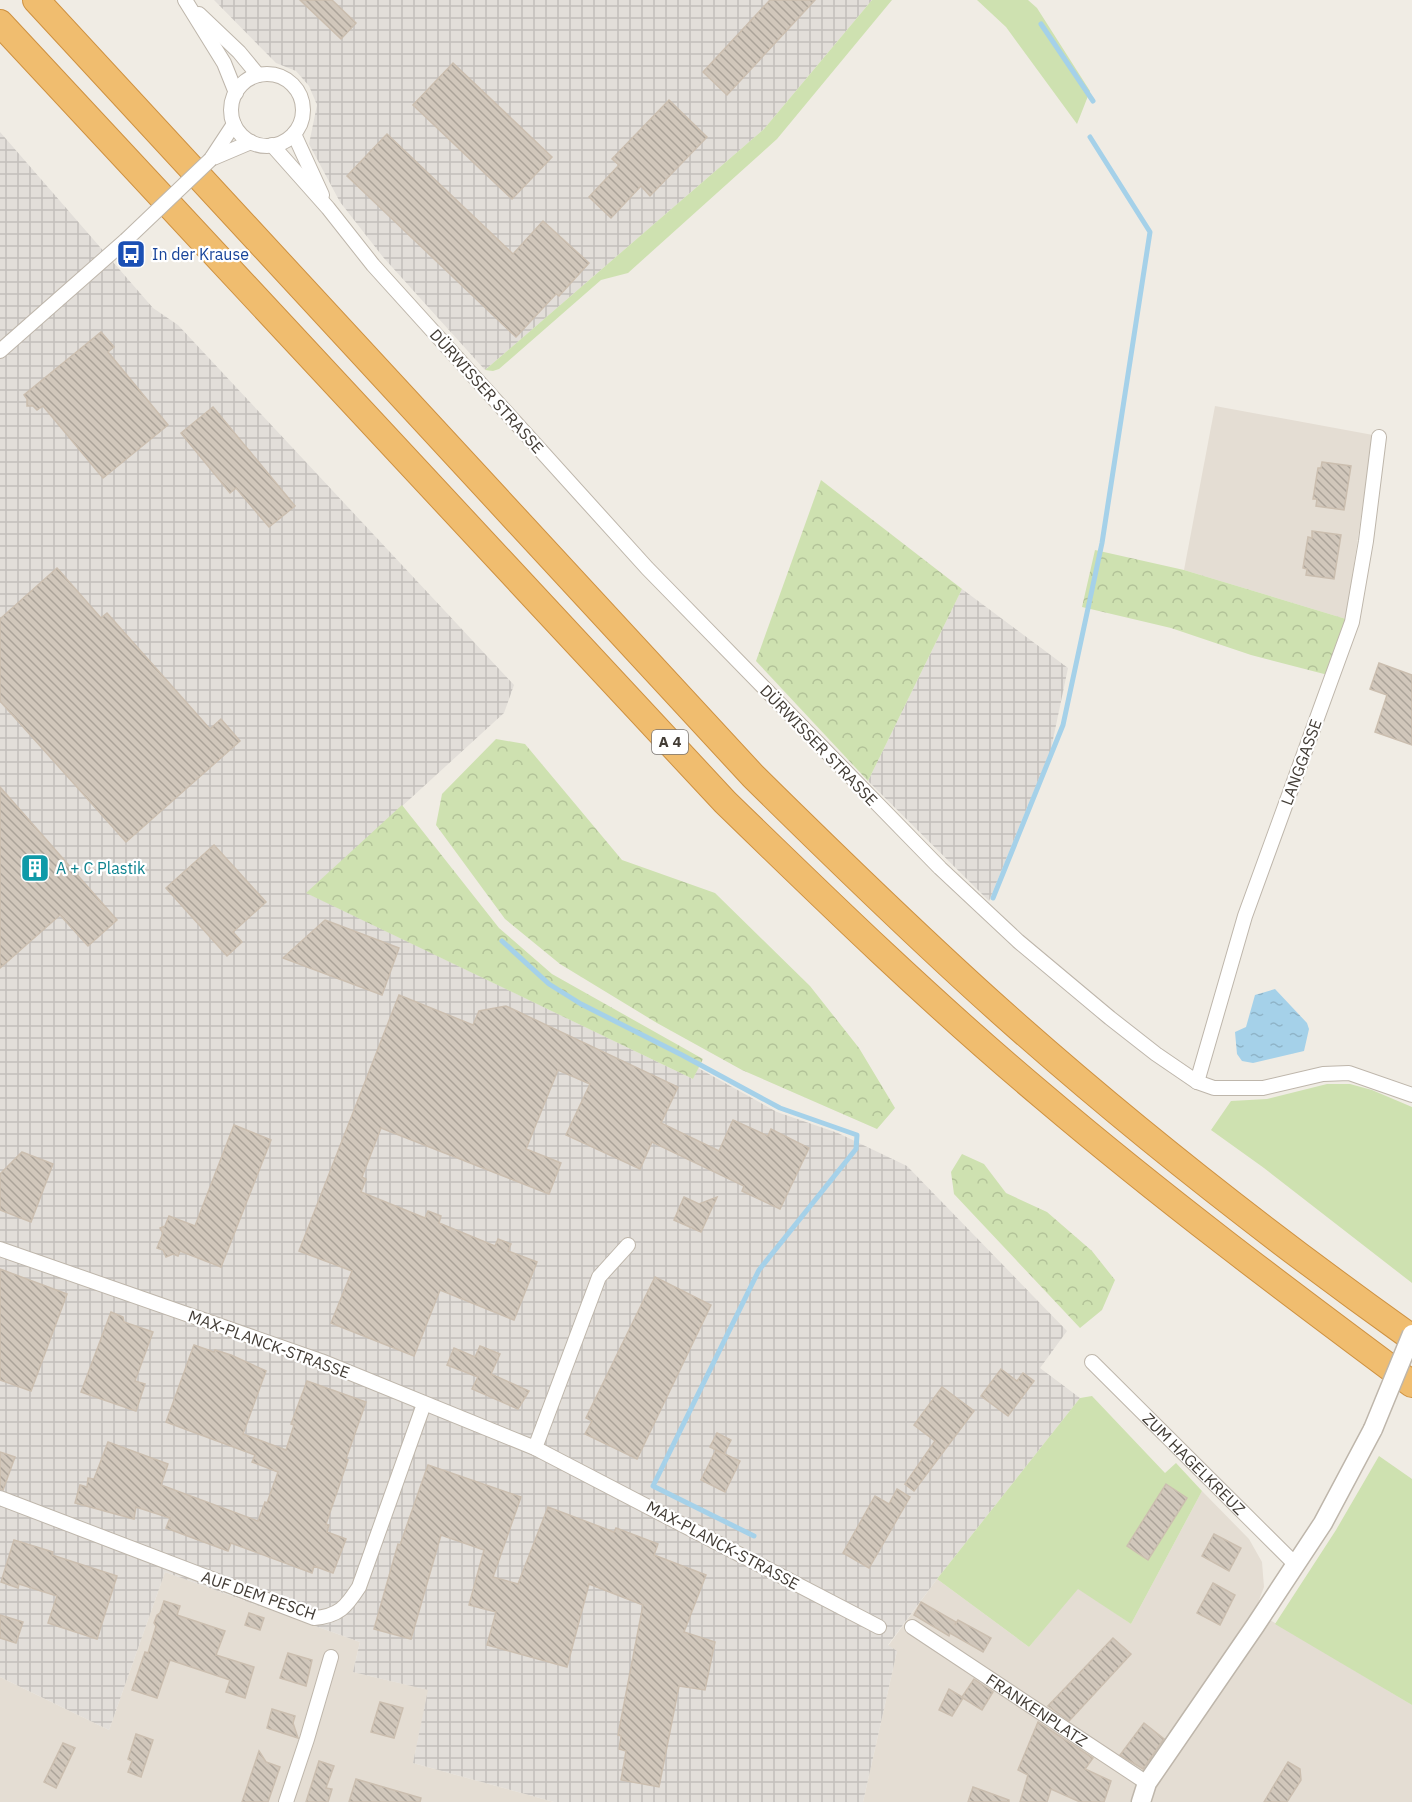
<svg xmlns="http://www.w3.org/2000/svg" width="1412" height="1802" font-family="'IBM Plex Sans',sans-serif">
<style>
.residential{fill:#e4ddd3}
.industrial{fill:url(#industrial-grid)}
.grass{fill:#cee1b0}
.forest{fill:url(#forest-crowns)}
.water{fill:url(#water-ripples)}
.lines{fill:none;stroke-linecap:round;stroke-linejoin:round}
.stream{stroke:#a5d1e9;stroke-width:5}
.building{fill:url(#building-back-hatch);stroke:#cbbeaf;stroke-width:1.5}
.minor-casing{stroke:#beb6ab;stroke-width:16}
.tertiary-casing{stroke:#beb6ab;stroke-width:21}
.motorway-casing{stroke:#ce9140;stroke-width:28}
.minor{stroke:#fff;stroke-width:14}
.tertiary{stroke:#fff;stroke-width:18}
.motorway{stroke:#f0bd6f;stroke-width:26}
.minor-bridge-casing{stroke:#beb6ab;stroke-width:16;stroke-linecap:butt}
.tertiary-bridge-casing{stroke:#beb6ab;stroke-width:21;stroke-linecap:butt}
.minor-bridge{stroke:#fff;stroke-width:14}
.tertiary-bridge{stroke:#fff;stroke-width:18}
.labels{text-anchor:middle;stroke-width:4.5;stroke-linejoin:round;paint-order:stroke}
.shield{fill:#fff;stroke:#7b7672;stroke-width:1.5}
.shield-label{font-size:15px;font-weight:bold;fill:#423c35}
.transit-label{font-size:16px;fill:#164399;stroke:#fff;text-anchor:start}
.street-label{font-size:16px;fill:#423c35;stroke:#fff}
.culture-label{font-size:16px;fill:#0d838f;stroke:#fff;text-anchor:start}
</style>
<defs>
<pattern id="industrial-grid" width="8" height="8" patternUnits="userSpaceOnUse" patternTransform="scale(1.5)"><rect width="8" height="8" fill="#e2ded9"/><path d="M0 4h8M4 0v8" fill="none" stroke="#c3bfbb"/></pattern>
<pattern id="forest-crowns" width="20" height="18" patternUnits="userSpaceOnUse" patternTransform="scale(1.5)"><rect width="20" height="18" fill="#cee1b0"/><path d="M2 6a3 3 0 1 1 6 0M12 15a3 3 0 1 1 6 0" fill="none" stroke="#b2c298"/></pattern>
<pattern id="water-ripples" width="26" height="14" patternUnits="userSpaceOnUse" patternTransform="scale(1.5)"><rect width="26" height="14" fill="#a5d1e9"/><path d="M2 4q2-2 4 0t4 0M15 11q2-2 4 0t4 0" fill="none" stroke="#8fb4c8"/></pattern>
<pattern id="building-back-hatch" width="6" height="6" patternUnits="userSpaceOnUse" patternTransform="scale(1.5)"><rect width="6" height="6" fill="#d1c7bb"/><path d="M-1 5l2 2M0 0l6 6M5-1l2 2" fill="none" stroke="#aba399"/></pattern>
</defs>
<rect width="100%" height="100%" fill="#f0ece4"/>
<g class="residential">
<path d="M1215 406 1373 435 1346 619 1184 570Z"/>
<path d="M1202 1491 1249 1539 1262 1562 1264 1587 1255 1611 1412 1705V1802H863L897 1651 888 1646 937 1579 1029 1647 1078 1588 1131 1624Z"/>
<path d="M165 1572 360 1642 353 1672 429 1690 413 1763 554 1802H0V1677L109 1730Z"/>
</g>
<g class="industrial">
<path d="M214 0H872L764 129 485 370 383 257 340 202 309 144 317 105 309 86 296 71 276 63Z"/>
<path d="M0 132 153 308 178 325 514 685 504 713 307 893 693 1079 698 1068 777 1112 838 1133 907 1166 1067 1331 1040 1368 1080 1398 937 1579 888 1645 897 1651 863 1802H554L413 1763 428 1690 353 1672 360 1642 165 1572 109 1730 0 1677Z"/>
<path d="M962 589 1068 668 1051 749 989 901 868 781Z"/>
</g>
<g class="grass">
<path d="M872 0H892L777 139 628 273 601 280 499 369 493 371 485 370 764 129Z"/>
<path d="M977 0H1028L1037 8 1090 91 1077 124 1006 27Z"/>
<path d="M1327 1084H1350L1372 1090 1412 1107V1283L1264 1168 1211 1130 1231 1101 1267 1099Z"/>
<path d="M1092 1396 1165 1473 1176 1463 1202 1491 1131 1624 1078 1589 1029 1647 937 1579 1080 1398Z"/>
<path d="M1379 1456 1412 1479V1705L1275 1624 1336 1530Z"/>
</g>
<g class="forest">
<path d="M821 480 962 589 868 781 756 661Z"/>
<path d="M1095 550 1184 570 1346 619 1341 640 1328 675 1251 655 1171 628 1082 607Z"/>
<path d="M496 739 525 744 622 860 715 893 810 986 859 1048 895 1108 877 1129 742 1070 657 1023 560 964 505 919 436 825 442 794Z"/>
<path d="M402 805 499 928 552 974 703 1059 693 1079 306 893Z"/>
<path d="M962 1154 984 1164 1006 1193 1047 1212 1092 1251 1115 1280 1102 1310 1080 1328 954 1194 951 1172Z"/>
</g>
<path class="water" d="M1275 989 1307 1023 1309 1029 1304 1051 1253 1063 1242 1061 1237 1054 1235 1032 1246 1027 1255 995Z"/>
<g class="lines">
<g class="stream">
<path d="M1041 24 1093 101"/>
<path d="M993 898 1063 725 1102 543 1150 232 1090 137"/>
<path d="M502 941 549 984 581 1004 682 1055 780 1108 857 1135 856 1149 759 1270 653 1486 754 1536"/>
</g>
</g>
<g class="building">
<path d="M300 0H332L356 23 341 39Z"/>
<path d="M770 0H815L727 95 703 72Z"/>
<path d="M453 63 552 157 512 199 413 105Z"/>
<path d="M669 100 707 137 650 196 641 186 611 218 589 197 619 165 612 159Z"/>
<path d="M387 134 513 254 543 221 589 263 559 296 556 294 516 337 347 176Z"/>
<path d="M101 332 114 347 108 352 168 425 103 478 43 406 37 410 33 406H27V399L24 395Z"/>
<path d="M213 407 295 506 269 527 236 488 230 493 181 433Z"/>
<path d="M1322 462 1351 466 1344 510 1316 506 1317 499H1313L1318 468H1321Z"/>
<path d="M1312 531 1341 535 1334 579 1306 575 1307 569 1303 568 1308 537 1312 538Z"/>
<path d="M57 568 101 618 107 613 210 729 221 719 240 741 126 842 0 701V619Z"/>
<path d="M1379 663 1412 675V745L1375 732 1387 695 1370 689Z"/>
<path d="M0 787 117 920 88 946 60 915 0 968Z"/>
<path d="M214 845 266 902 233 932 242 942 227 956 166 888Z"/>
<path d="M325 920 399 948 382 995 283 958Z"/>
<path d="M399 995 473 1025 479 1011 506 1006 678 1087 661 1123 719 1151 733 1120 768 1136 771 1129 809 1148 780 1209 742 1191 744 1186 652 1142 640 1169 566 1135 590 1084 558 1070 526 1149 561 1163 549 1194 381 1128 362 1177 366 1179 361 1192 425 1218 428 1211 441 1216 439 1223 495 1246 498 1239 511 1244 508 1251 537 1262 514 1320 440 1290 414 1356 331 1323 352 1271 299 1251Z"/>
<path d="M234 1125 271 1140 221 1267 180 1251 178 1256 173 1254 166 1257 163 1250 157 1248 163 1233 160 1228 165 1226 169 1216 195 1226Z"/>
<path d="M22 1152 53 1164 31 1222 0 1210V1174Z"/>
<path d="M684 1197 699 1204 717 1197 701 1232 674 1220Z"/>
<path d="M0 1269 67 1294 31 1391 0 1380Z"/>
<path d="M655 1277 711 1305 637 1459 585 1434 592 1421 586 1418Z"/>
<path d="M111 1312 123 1317 124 1322 153 1332 135 1381 145 1384 136 1411 81 1392Z"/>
<path d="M194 1345 214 1352 215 1350 231 1355 266 1371 243 1434 286 1450 294 1425 291 1424 307 1381 366 1402 346 1459 348 1460 326 1524 329 1525 327 1532 346 1539 333 1573 314 1566 312 1573 231 1543 228 1551 166 1528 170 1518 136 1507 134 1519 75 1503 80 1485 87 1487 88 1478 94 1479 108 1442 168 1464 161 1485 258 1521 265 1502 267 1503 278 1472 252 1462 255 1455 166 1422Z"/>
<path d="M480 1346 500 1354 491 1374 529 1391 518 1409 472 1389 478 1377 447 1365 454 1348 475 1357Z"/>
<path d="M1001 1369 1017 1381 1023 1373 1034 1381 1008 1416 981 1396Z"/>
<path d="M942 1387 974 1411 914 1491 905 1484 935 1441 914 1425Z"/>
<path d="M717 1433 731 1440 724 1454 710 1447Z"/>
<path d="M716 1450 740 1461 725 1492 701 1480Z"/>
<path d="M0 1452 15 1457 3 1490 0 1489Z"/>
<path d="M428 1465 521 1497 493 1577 518 1584 548 1507 614 1532 616 1528 658 1544 654 1555 706 1575 684 1632 715 1642 705 1690 679 1686 659 1787 621 1780 626 1751 619 1749 621 1736 618 1735 643 1605 589 1584 567 1667 487 1645 496 1612 469 1605 484 1550 441 1535 411 1639 374 1629 398 1544 400 1545Z"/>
<path d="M1166 1484 1187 1498 1148 1560 1127 1546Z"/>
<path d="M897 1489 910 1497 869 1568 843 1553 875 1496 889 1504Z"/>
<path d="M1214 1534 1241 1548 1229 1571 1202 1556Z"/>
<path d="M14 1540 53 1552 52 1555 117 1576 97 1639 48 1623 57 1596 19 1584 18 1588 1 1582Z"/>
<path d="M1213 1583 1235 1595 1220 1625 1197 1613Z"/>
<path d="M164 1601 180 1606 177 1615 225 1631 216 1655 254 1667 245 1698 226 1692 230 1680 170 1660 157 1698 132 1690 145 1652 148 1653 156 1626 154 1623 157 1615 160 1613Z"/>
<path d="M921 1602 956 1622 955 1625 958 1620 991 1638 983 1652 950 1633 949 1636 914 1615Z"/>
<path d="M249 1613 264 1618 260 1630 245 1625Z"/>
<path d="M0 1615 23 1622 16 1643 0 1638Z"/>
<path d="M1113 1638 1131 1654 1069 1721 1048 1706Z"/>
<path d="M288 1653 312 1660 306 1686 280 1678Z"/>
<path d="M974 1679 993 1692 982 1710 963 1698 952 1716 939 1710 949 1689 962 1697Z"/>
<path d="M380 1702 403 1708 394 1738 371 1732Z"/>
<path d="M272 1709 295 1716 293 1723 298 1738 267 1728Z"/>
<path d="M1038 1722 1093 1758 1085 1769 1111 1781 1104 1802H1080L1051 1789 1047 1802H1020L1028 1775 1018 1770Z"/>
<path d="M1144 1723 1164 1739 1143 1769 1120 1755Z"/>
<path d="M136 1734 153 1740 141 1777 128 1772 132 1761 128 1759Z"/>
<path d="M63 1743 75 1748 56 1788 44 1782Z"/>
<path d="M259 1751 266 1762 280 1767 268 1802H242Z"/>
<path d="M319 1761 334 1766 326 1788 332 1789 328 1802H306Z"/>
<path d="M1288 1762 1300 1769 1301 1780 1287 1802H1264Z"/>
<path d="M356 1779 421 1798 420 1802H349Z"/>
<path d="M973 1787 1009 1800V1802H968Z"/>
</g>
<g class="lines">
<g class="minor-casing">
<g id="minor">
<path d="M185 0 224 63 236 93"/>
<path d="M199 14 239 52 258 75"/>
<circle cx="267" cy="110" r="36"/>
<path d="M294 134 322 195"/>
<path d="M272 145 328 208 373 265 647 568 940 868 1018 941 1110 1018 1156 1054 1197 1082 1214 1088H1263L1323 1074 1349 1073 1412 1095"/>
<path d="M211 159 251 142"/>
<path d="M211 159 234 124"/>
<path d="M0 351 126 240"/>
<path d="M1197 1082 1245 916 1352 622 1366 541 1379 437"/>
<path d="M0 1249 321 1361 535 1448 879 1627"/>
<path id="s1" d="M1092 1362 1296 1565"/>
<path d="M535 1448 599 1277 628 1245"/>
<path d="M0 1498 314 1618C339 1616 346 1607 359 1587L424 1404"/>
<path id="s2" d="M912 1627 1147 1783"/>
<path d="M286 1802 307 1739 331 1657"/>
</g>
</g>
<g class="tertiary-casing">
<path id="tertiary" d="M1141 1802 1147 1783 1255 1626 1323 1523 1373 1429"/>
</g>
<g class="motorway-casing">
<g id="motorway">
<path d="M36 0 753 776C834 856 915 935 1000 1011 1131 1128 1269 1236 1412 1338"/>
<path d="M0 23 725 802C829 903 933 1004 1044 1097 1163 1198 1287 1291 1412 1384"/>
</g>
</g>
<use href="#minor" class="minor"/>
<use href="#tertiary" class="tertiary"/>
<use href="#motorway" class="motorway"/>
<g class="minor-bridge-casing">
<path id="minor-bridge" d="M126 240 211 159"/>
</g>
<g class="tertiary-bridge-casing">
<path id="tertiary-bridge" d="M1373 1429 1412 1334"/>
</g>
<use href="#minor-bridge" class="minor-bridge"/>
<use href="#tertiary-bridge" class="tertiary-bridge"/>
</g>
<defs>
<g id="bus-square" transform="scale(1.5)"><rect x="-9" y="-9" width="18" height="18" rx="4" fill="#1a4fb4" stroke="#fff"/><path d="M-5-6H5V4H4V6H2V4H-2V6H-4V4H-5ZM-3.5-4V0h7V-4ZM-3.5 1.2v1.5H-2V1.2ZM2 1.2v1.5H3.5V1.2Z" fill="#fff"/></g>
<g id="building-square" transform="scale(1.5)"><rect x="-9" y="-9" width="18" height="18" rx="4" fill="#0f9aa8" stroke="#fff"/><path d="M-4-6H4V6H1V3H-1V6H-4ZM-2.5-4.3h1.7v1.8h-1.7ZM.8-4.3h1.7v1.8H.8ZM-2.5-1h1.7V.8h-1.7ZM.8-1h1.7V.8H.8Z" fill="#fff"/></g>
</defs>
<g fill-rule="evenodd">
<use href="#bus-square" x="131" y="254"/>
<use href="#building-square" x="35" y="868"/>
</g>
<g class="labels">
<rect class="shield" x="652" y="730" width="36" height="24" rx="4.5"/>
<g class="shield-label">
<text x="670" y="747">A 4</text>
</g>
<g class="transit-label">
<text x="152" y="260">In der Krause</text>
</g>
<g class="street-label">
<text transform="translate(487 391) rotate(48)" y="6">DÜRWISSER STRASSE</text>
<text transform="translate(819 745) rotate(46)" y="6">DÜRWISSER STRASSE</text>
<text transform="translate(1301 762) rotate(-70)" y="6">LANGGASSE</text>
<text transform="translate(269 1344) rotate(20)" y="6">MAX-PLANCK-STRASSE</text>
<text dy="6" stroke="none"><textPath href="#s1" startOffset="144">ZUM HAGELKREUZ</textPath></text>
<text transform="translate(723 1545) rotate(28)" y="6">MAX-PLANCK-STRASSE</text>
<text transform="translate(259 1595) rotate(19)" y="6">AUF DEM PESCH</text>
<text dy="6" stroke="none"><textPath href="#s2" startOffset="150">FRANKENPLATZ</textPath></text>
</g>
<g class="culture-label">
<text x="56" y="874">A + C Plastik</text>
</g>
</g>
</svg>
